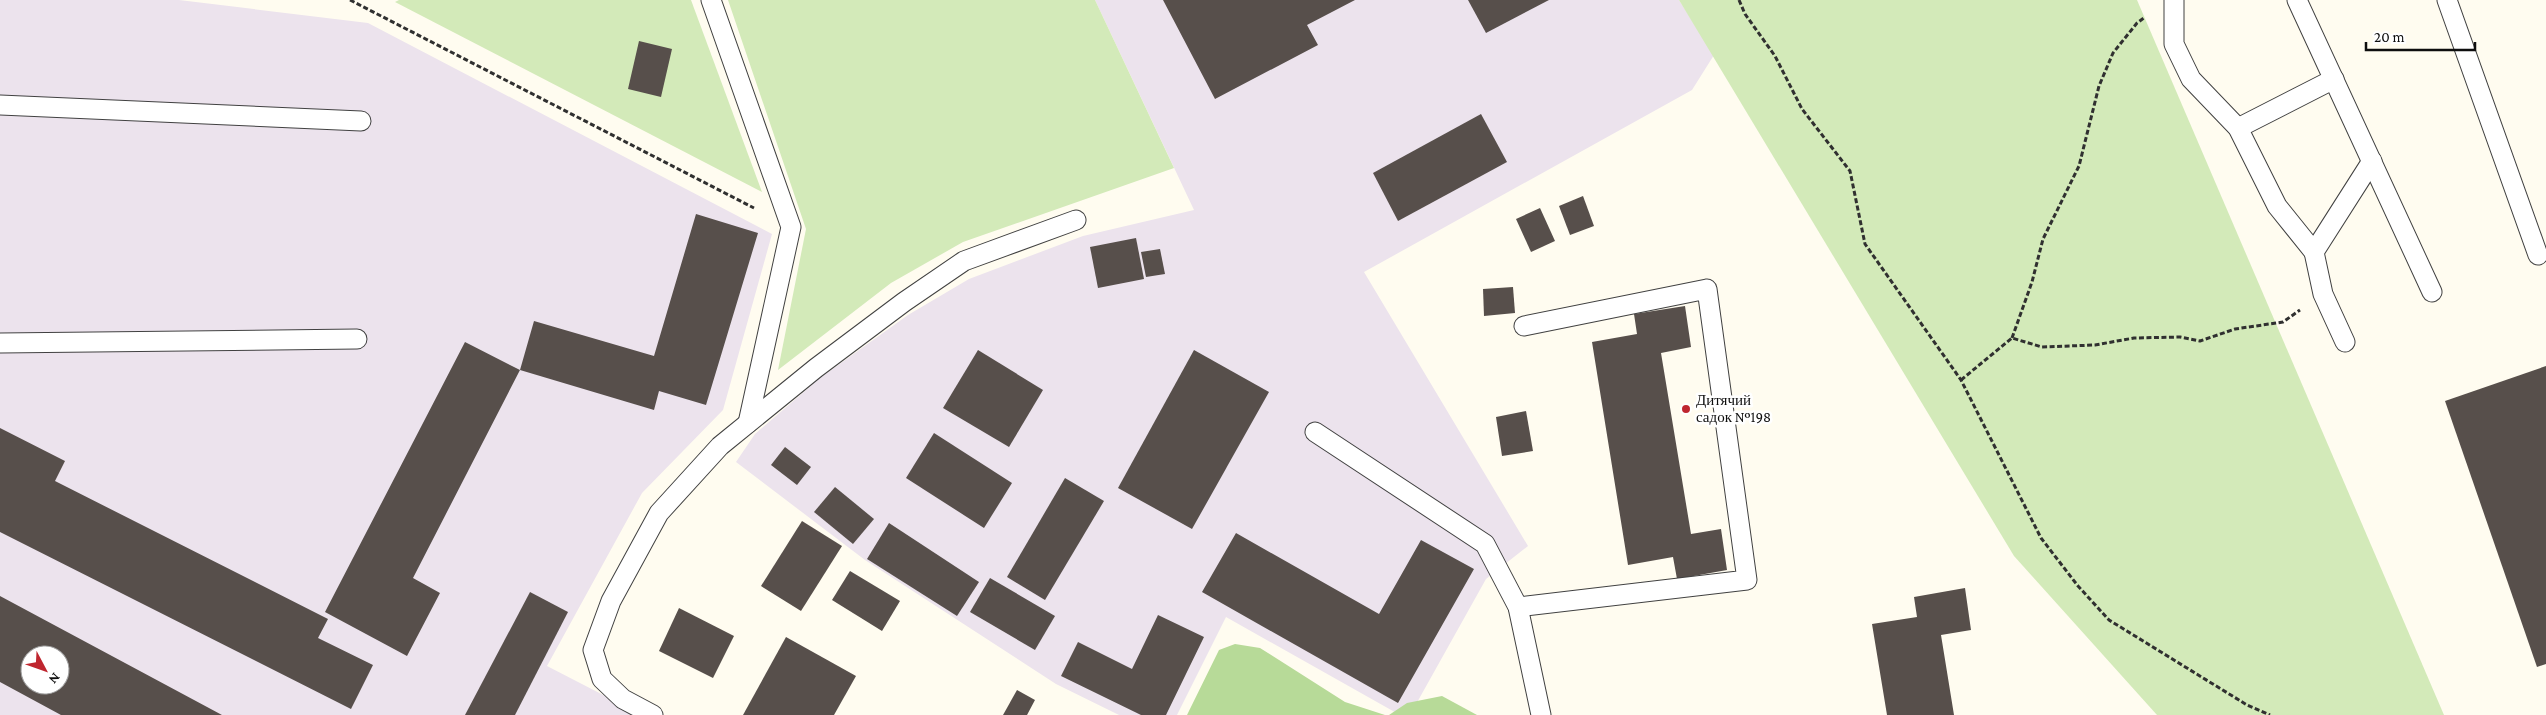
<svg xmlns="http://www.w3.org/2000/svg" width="2546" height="715" font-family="'Crimson Pro',serif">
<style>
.industrial{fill:#ece3ed;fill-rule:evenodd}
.green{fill:#d3eab9}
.forest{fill:#b7da98}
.building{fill:#574f4b;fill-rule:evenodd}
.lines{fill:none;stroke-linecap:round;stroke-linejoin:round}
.lane-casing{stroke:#414141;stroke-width:21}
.path{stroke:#303030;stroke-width:3;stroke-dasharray:5 2.5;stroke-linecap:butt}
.lane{stroke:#fff;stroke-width:19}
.poi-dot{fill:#bf262f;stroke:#fff;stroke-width:2}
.labels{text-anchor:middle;stroke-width:5;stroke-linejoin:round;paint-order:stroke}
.poi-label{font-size:15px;fill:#0e0e0e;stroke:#fff;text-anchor:start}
</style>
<rect width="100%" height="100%" fill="#fffcf0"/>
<g class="industrial">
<path d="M0 0H179L368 23 772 234 723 410 642 493 547 666 642 715H0ZM30 655H60V685H30Z"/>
<path d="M1095 0H1679L1714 55 1692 90 1364 272 1528 546 1486 579 1410 715H1400L1226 617 1177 715H1119L1056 684 865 560 736 462 755 434 820 378 908 315 969 279 1083 236 1194 210Z"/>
</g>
<g class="green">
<path d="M399 0H691L762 192 395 2Z"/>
<path d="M728 0H1095L1174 168 963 242 891 283 778 370 806 229Z"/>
<path d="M1679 0H2137L2444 715H2157L2014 556Z"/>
</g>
<g class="forest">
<path d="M1235 644 1260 648 1345 702 1385 715H1187L1219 650Z"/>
<path d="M1442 696 1477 715H1389L1407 703Z"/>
</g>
<g class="building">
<path d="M1163 0H1355L1307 25 1318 45 1215 99Z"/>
<path d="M1468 0H1549L1486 33Z"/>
<path d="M639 41 672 49 661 97 628 89Z"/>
<path d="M1481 114 1507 162 1398 221 1373 173Z"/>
<path d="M1583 196 1594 226 1570 235 1559 206Z"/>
<path d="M1540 208 1555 241 1531 252 1516 219Z"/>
<path d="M696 214 758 233 706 405 659 391 654 410 520 370 534 321 654 356Z"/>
<path d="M1136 238 1144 279 1098 288 1090 247Z"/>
<path d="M1160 249 1165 274 1146 277 1141 252Z"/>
<path d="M1513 287 1515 313 1484 316 1483 289Z"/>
<path d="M1685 306 1691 347 1661 353 1691 534 1721 529 1727 570 1677 579 1673 557 1628 565 1592 342 1637 334 1634 314Z"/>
<path d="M465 342 520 370 413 578 440 593 407 656 325 612Z"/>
<path d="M978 350 1043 390 1009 447 943 408Z"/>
<path d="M1194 350 1269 392 1192 529 1118 488Z"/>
<path d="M2546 366V664L2537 667 2445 401Z"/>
<path d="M1526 411 1533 451 1502 456 1496 417Z"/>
<path d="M0 428 65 461 55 481 328 619 318 638 373 665 351 709 0 532Z"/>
<path d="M934 433 1012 483 984 528 906 478Z"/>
<path d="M785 447 811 467 797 485 771 465Z"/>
<path d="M1065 478 1104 501 1045 600 1007 577Z"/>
<path d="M835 487 874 519 853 544 814 512Z"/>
<path d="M802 521 842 546 801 611 761 586Z"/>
<path d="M889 523 979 582 957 616 867 559Z"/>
<path d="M1236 533 1379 614 1421 540 1474 569 1398 703 1202 592Z"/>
<path d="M850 571 900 601 882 631 832 600Z"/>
<path d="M990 578 1055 616 1035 650 970 612Z"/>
<path d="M1965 588 1971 630 1941 635 1954 715H1887L1872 624 1917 617 1914 597Z"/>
<path d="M530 592 568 612 515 715H465Z"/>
<path d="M0 596 222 715H61L0 682ZM30 655H60V685H30Z"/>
<path d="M679 608 734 636 713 678 659 651Z"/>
<path d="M1158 615 1204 637 1166 715H1141L1061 676 1078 642 1132 669Z"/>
<path d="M786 637 856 676 834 715H743Z"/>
<path d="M1017 690 1035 700 1027 715H1003Z"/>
</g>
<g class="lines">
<g class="lane-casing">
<g id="lane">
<path d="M711 0 791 227 748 423"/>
<path d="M2174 0V44L2191 79 2238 128 2277 206 2314 252"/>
<path d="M2297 0 2432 292"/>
<path d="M2447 0 2538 255"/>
<path d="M0 105 361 121"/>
<path d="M2238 128 2334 79"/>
<path d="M2345 342 2323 294 2314 252 2372 161"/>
<path d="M0 343 357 339"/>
<path d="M1315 432 1485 544 1518 607 1541 715"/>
<path d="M1518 607 1747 580 1707 289 1524 326"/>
<path d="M653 715 623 699 602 679 593 650 611 601 659 513 720 446 816 368 904 302 964 261 1076 220"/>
</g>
</g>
<g class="path">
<path d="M350 0 754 208"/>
<path d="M1739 0 1745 14 1775 56 1802 109 1850 171 1865 244 1961 380 2041 538 2078 586 2109 620 2247 705 2270 715"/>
<path d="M2012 338 2032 282 2043 239 2079 166 2099 86 2113 53 2137 23 2145 17"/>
<path d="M1961 380 2012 338 2042 347 2095 345 2134 338 2180 337 2200 341 2235 329 2283 322 2300 310"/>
</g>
<use href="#lane" class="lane"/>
</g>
<circle class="poi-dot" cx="1686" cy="409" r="5"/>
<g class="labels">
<g class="poi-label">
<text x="1696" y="405">Дитячий<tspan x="1696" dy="17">садок №198</tspan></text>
</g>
</g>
<g transform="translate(45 670) rotate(131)"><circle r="24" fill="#ffffff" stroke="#9f9f9f"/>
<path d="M0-4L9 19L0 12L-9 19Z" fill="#bf262f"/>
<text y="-8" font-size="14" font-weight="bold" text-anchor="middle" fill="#0e0e0e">N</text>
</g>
<path d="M2366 42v8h109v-8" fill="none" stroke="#0e0e0e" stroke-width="2.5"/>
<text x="2374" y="42" font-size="15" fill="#0e0e0e" stroke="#ffffff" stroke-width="4" paint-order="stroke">20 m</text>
</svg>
